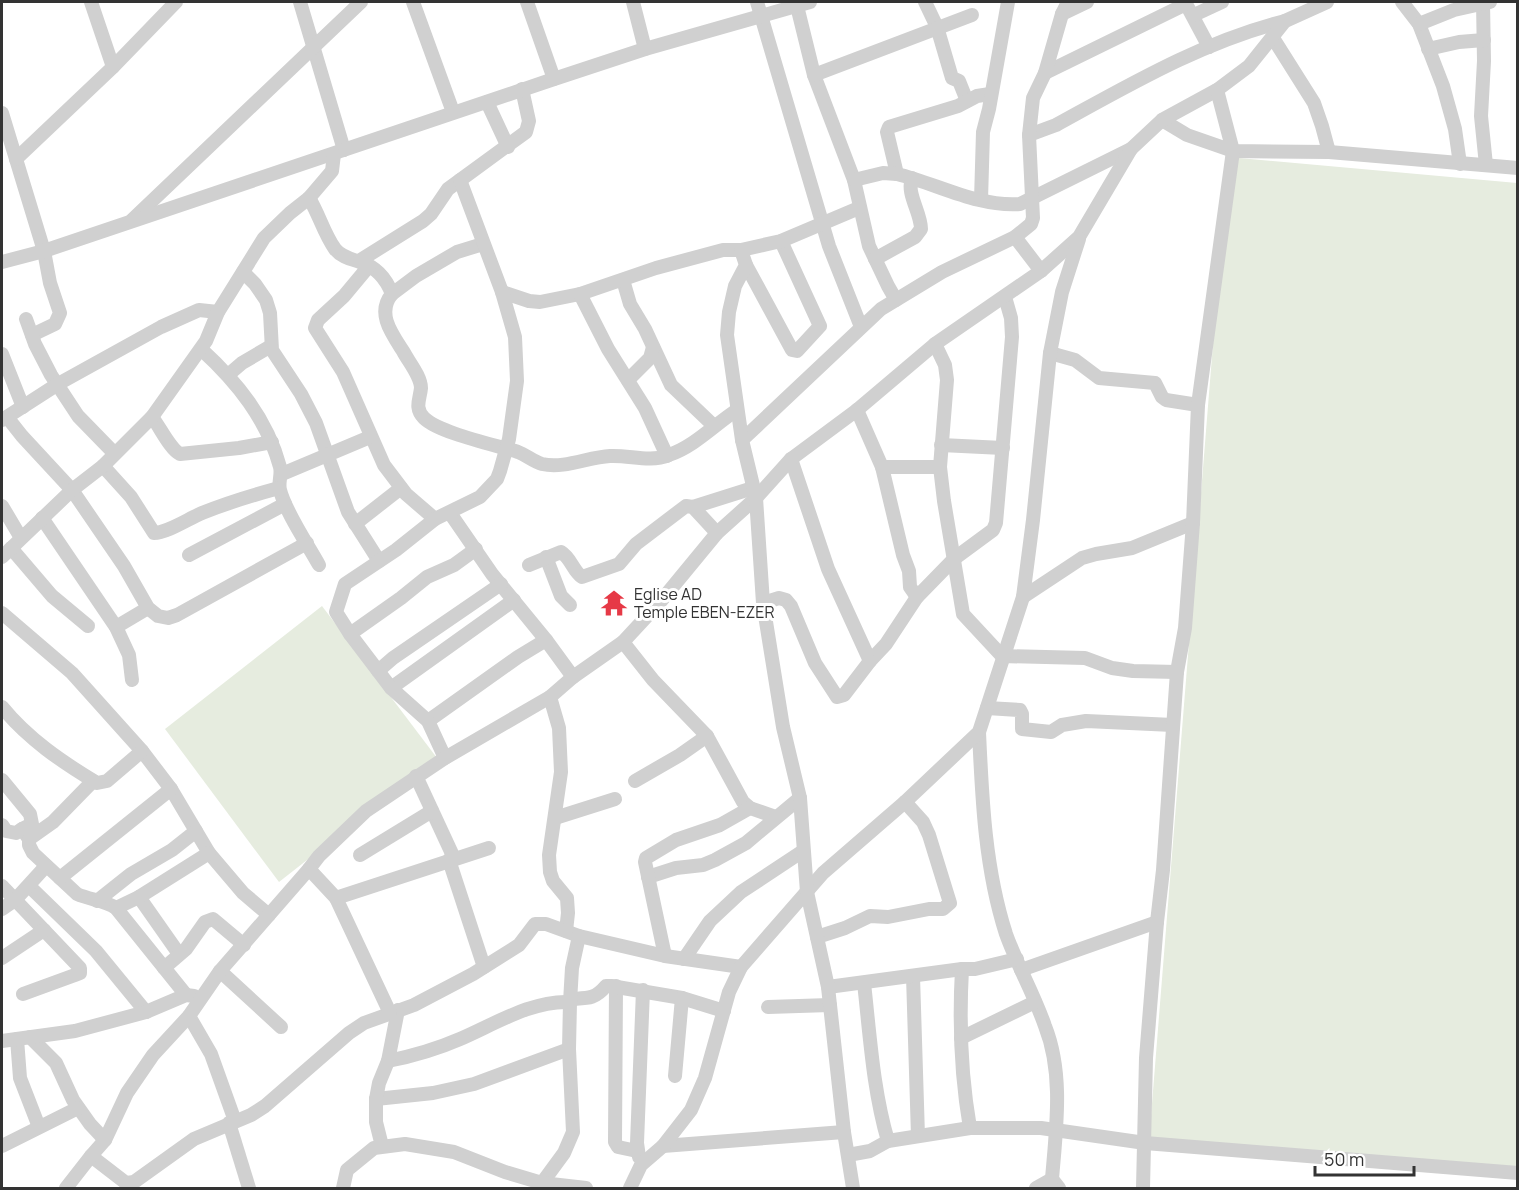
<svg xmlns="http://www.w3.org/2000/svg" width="1519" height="1190" font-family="Manrope,sans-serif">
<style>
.green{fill:#e6ecdf}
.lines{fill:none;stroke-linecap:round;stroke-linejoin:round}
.minor{stroke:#d0d0d0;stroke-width:14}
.labels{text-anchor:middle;stroke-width:6;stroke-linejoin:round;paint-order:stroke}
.poi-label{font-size:16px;fill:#333;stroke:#fff;text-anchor:start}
</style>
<rect width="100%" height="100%" fill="#fff"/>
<g class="green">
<path d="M1228 157 1517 183V1171L1149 1141Z"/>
<path d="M322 606 437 758 279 882 165 729Z"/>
</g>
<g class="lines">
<g class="minor">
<path d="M91 2 113 67"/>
<path d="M300 2 344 150"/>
<path d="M413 2 453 112"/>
<path d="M527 2 554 79"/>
<path d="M633 2 645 49"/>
<path d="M757 2 829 246 861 327"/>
<path d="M925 2 937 27 952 78 959 81 967 101"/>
<path d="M1185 2 1209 47"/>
<path d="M1402 2 1419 24 1443 86 1455 129 1460 164"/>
<path d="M1483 2 1484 61 1481 116 1486 165"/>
<path d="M797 6 814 75 854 180 869 246 888 286 896 300"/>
<path d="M1062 14 1087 2"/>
<path d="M1194 15 1222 2"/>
<path d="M1419 24 1454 10 1490 2"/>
<path d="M1273 38 1314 103 1322 126 1329 152"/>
<path d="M1428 49 1459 42 1484 40"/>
<path d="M1045 73 1186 4"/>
<path d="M814 75 972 15"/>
<path d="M487 102 508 147"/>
<path d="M2 113 44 251 50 283 60 313 55 324 32 335"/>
<path d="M1162 120 1187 135 1233 151 1329 152 1518 168"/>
<path d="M1029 135 1056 125C1129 85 1204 41 1285 21"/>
<path d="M16 159 113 67 176 2"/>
<path d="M897 174 887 132 889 127 958 106 977 96 990 94"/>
<path d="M854 180 883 173 897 174C938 184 977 207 1020 204L1131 149"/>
<path d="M309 198C319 214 324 234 335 249 341 257 351 259 360 262 376 267 386 278 392 294 376 313 392 334 403 351 408 361 421 376 421 388 420 399 414 408 424 418 439 433 496 445 518 452 526 455 534 462 542 464 565 469 588 457 610 456 631 455 649 463 669 455 695 446 714 425 737 410"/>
<path d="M981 200 983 132 989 109 1008 2"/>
<path d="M132 220 361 2"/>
<path d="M1015 237 1041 271"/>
<path d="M875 259 915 237 921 229C921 212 906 194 912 178"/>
<path d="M359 261 423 221 431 214 448 189 526 132 529 121 522 89"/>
<path d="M2 262 44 251 554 79 645 49 810 2"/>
<path d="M746 265 792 350 797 351 820 326 781 241"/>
<path d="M369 266 344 296 318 320 315 328 343 372 384 465 406 494 435 519"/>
<path d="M243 272 255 284 266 300 270 313 272 350 301 394 316 423 348 512 379 561"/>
<path d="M623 280 630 304 645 329 671 385 714 426"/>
<path d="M502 292 529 301 540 302 580 294 656 268 723 250H741"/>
<path d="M392 294 416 276 457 252 483 244"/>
<path d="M580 294 608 349 645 408 667 456"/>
<path d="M26 319 35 344 51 375 78 416 114 453"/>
<path d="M935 344 945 365 947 380 940 467 944 501 963 614 1002 656 1085 658 1112 668 1133 671 1177 672"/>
<path d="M201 349C237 382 267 419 280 467 282 475 278 482 280 490 285 511 308 545 319 565"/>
<path d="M1050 353 1075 360 1099 378 1155 383 1162 397 1166 400 1198 405"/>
<path d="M2 354 23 407"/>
<path d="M228 375 242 363 271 346"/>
<path d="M628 380 650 358 653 347"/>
<path d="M857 410 882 467 903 555 909 571 910 587 917 597"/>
<path d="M7 417 22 436 72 490 124 566 148 608 158 616 168 618 177 615 307 543"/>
<path d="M152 417C160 427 170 449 180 454L239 448 272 442"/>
<path d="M2 420 58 384 161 327 199 310 218 312"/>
<path d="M742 440 881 309 942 272 1015 237 1031 224 1033 218 1029 135 1033 98 1045 73 1062 14 1068 2"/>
<path d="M941 445 1003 448"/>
<path d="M791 459 828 569 870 661 886 644 917 597 955 558 993 530 996 523 1012 337 1011 318 1005 297"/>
<path d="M103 466 131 497 154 533C167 533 188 519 202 513 227 503 253 495 279 488"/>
<path d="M882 467H940"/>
<path d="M282 474 370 437"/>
<path d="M2 506 21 538"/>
<path d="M693 507 753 488"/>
<path d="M450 513 492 574 546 640 573 677"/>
<path d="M42 518 116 627 129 655 132 680"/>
<path d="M355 524 401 488"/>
<path d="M11 548 52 596 88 626"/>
<path d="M189 555 285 504"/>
<path d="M2 557 72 490 103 466 152 417 206 341 218 312 264 238 290 213 309 198 332 171 334 154"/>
<path d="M546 557 561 596 570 605"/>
<path d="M529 565 561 552C571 558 573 571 582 577L619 564 636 544 686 506 693 507 717 533"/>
<path d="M1023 597 1082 558 1096 554 1132 548 1193 523"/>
<path d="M763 603 779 598 786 600 791 606 815 663 837 697 844 695 870 661"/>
<path d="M2 613 72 673 142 751 171 789 209 853 243 893 269 915"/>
<path d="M116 627 148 608"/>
<path d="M350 634 401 598 427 577 454 565 476 549"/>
<path d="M623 642 653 680 707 736 743 802 750 808 776 817"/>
<path d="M378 671 393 658 501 584"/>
<path d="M391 688 514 600"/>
<path d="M550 697 559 728 561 772 549 855 550 872 553 881 567 898 568 913 566 931"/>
<path d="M2 707C28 739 62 762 97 783L107 781 142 751"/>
<path d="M987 708 1020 710 1022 714V729L1051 732 1062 725 1086 721 1173 725"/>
<path d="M428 721 518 657 546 640"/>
<path d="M979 732C982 799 985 869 1006 934 1017 965 1034 994 1045 1026 1064 1074 1056 1129 1052 1179L1059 1188"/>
<path d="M445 758 428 721 391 688 350 634 336 612 345 584 396 550 435 519 480 497 497 479 500 471 509 439 517 381 515 337 502 292 460 180"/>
<path d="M416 776 454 858"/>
<path d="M2 780 30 814 32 824 22 829 29 839V845L33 853 77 894C90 900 105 900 116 908L186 995"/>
<path d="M635 781 680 755 707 736"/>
<path d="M555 818 615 799"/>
<path d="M2 825 6 831 16 833 22 829"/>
<path d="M29 839 53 822 93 781"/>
<path d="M360 855 432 811"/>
<path d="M449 860 484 967"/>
<path d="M309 869 319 856 366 811 445 758 550 697 573 677 623 642 661 601 717 533 756 498 791 459 857 410 935 344 1041 271 1079 237 1131 149 1162 120 1217 90 1249 66 1285 21 1327 2"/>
<path d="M648 877 676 868 703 865 715 860 746 843 800 798"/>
<path d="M60 878 171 789"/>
<path d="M2 886 80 968V973L75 975 23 994"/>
<path d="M29 886 96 951 146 1012"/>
<path d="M139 897 179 954"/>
<path d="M336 898 489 848"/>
<path d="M97 901 131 874 172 850 196 831"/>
<path d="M116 908 139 897 209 853"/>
<path d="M2 909 15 900 46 866"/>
<path d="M817 937 845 928 870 916 888 917 929 909H943L950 903 929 835 923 822 905 802"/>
<path d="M665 956 645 862 646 858 676 840 720 825 750 808"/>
<path d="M2 958 44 930"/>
<path d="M684 959 710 921 741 892 803 851"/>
<path d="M164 968 186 949 205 922 213 919 244 945"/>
<path d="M962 969C959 1022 961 1076 970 1128"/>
<path d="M1021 970 1157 922"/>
<path d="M220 971 281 1027"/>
<path d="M913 976 918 1136"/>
<path d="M864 983C870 1036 873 1090 888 1141"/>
<path d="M616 986 615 1142 618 1147 637 1151"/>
<path d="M828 987 962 969H975L1017 959"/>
<path d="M570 999C587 998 594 1000 606 986H611L682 998 724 1011"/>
<path d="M768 1007 830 1005"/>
<path d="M189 1016 211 1054 235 1121"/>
<path d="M30 1037 56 1063 73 1100 90 1124 105 1140"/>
<path d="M961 1038 1035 1002"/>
<path d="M17 1039 20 1078 39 1127"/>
<path d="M2 1041 75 1031 146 1012 186 995 194 996"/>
<path d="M388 1061C413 1056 437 1049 460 1039 493 1025 532 1000 570 1002"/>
<path d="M675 1076 682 998"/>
<path d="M376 1099 433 1093 474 1084 569 1049"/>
<path d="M229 1123 249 1188"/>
<path d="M2 1146 78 1108"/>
<path d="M382 1146 376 1122V1099L379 1083 388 1061 398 1010"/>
<path d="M663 1146 844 1132"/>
<path d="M848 1155 870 1151 888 1141 970 1128H1041L1145 1143 1518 1173"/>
<path d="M91 1156 126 1183 134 1182 194 1139 251 1115 265 1106 349 1033 364 1023 414 1005 473 974 519 945 535 924H546L579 936 665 956 741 967"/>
<path d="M639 1157 637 1143 643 990"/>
<path d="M542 1183 564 1153 573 1132 569 1049 570 1002 572 968 579 936"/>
<path d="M66 1188 91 1156 105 1140 127 1093 153 1055 189 1016 220 971 309 869 336 898 390 1013"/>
<path d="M343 1188 347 1170 374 1148 405 1144 454 1152 505 1172 542 1183 586 1188"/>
<path d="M630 1188 641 1165 663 1146 691 1110 705 1078 729 992 741 967 823 873 905 802 979 732 1023 597 1033 520 1050 353 1062 292 1079 239"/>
<path d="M853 1188 844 1132 828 987 807 892 800 798 783 727 763 603 756 498 742 440 727 335 729 312 735 286 746 265 741 250 781 241 859 208"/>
<path d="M1036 1188 1052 1179"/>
<path d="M1143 1188 1146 1058 1157 922 1163 870 1177 672 1185 628 1193 523 1198 405 1233 151 1217 90"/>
</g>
</g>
<defs>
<g id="temple-bare" transform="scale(2.07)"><path d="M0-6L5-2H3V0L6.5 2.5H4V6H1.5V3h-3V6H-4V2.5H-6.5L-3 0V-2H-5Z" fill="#e63946" stroke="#fff" stroke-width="2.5" paint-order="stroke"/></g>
</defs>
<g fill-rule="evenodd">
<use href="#temple-bare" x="614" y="603"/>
</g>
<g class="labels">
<g class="poi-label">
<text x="634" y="600">Eglise AD<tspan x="634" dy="18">Temple EBEN-EZER</tspan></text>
</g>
</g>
<rect width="1519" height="1190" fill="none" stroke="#333333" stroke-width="6"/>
<path d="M1315 1166v9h99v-9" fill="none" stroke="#333333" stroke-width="3"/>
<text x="1324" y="1166" font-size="18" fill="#333333" stroke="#ffffff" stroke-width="4.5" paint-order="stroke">50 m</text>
</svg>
